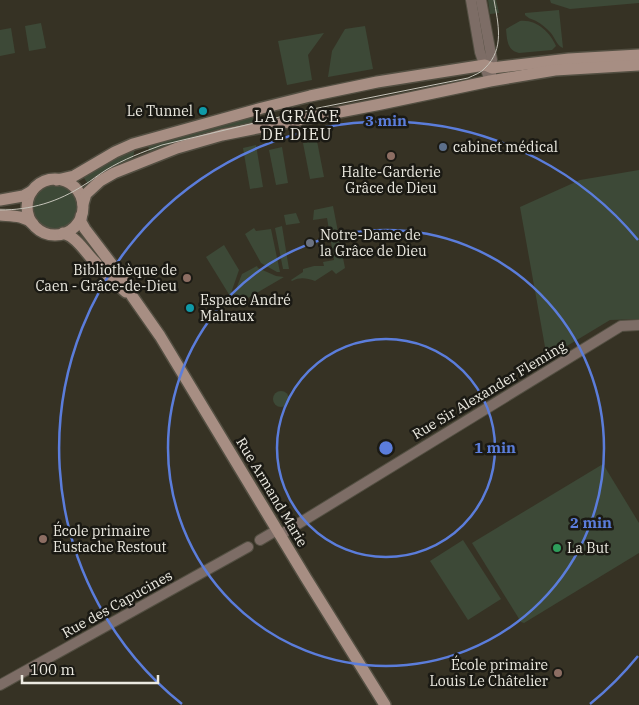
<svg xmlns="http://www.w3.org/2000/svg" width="639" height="705" font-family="'IBM Plex Serif',serif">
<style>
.green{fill:#3d4937}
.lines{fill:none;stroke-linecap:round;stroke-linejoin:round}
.tertiary-casing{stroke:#534f42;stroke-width:12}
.secondary-casing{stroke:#534f42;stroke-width:14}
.tertiary{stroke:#7d6d66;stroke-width:10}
.secondary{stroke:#a78e83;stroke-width:11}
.tram{stroke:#c6c4ba;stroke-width:1}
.ring{fill:none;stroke:#5b7ddb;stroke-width:2.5}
.culture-dot{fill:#0f9aa8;stroke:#1b1a14;stroke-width:2}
.service-dot{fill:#5c6f8a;stroke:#1b1a14;stroke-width:2}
.education-dot{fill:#8d6e63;stroke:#1b1a14;stroke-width:2}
.worship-dot{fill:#6b7280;stroke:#1b1a14;stroke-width:2}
.leisure-dot{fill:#2e9e5b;stroke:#1b1a14;stroke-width:2}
.labels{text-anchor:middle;stroke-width:5;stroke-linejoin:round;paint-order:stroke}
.poi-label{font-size:14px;fill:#eceae1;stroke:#1b1a14;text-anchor:start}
.street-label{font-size:14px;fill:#eceae1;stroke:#1b1a14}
.quarter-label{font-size:16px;letter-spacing:1px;fill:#eceae1;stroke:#1b1a14}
.centre{fill:#5b7ddb;stroke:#1b1a14;stroke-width:2.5}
.ring-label{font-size:15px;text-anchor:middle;font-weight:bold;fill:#5b7ddb;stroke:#1b1a14;stroke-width:5;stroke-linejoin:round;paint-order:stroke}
</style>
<rect width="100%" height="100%" fill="#363224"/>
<g class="green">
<path d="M488 0H496L499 13 490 14Z"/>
<path d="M550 0H639V3L570 9 551 3Z"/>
<path d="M559 10 563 48C556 45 555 37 550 32 546 28 542 24 536 21 532 19 529 19 525 15V13Z"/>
<path d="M520 21C536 19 550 32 556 46L552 50 519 53C507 51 507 39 506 29Z"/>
<path d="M41 23 46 48 29 51 25 26Z"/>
<path d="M365 26 373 69 328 77 332 51 345 29Z"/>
<path d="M11 28 15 53 0 56V30Z"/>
<path d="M324 33 308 55 312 80 287 85 278 41Z"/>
<path d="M253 116 255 124 150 152 147 143Z"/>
<path d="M317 141 324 177 310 179 303 143Z"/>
<path d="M256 145 263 187 250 189 243 148Z"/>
<path d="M135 147 133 158 110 170 90 187 82 175Z"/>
<path d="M282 147 288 183 276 185 269 150Z"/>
<path d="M639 170V319L610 320 547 358 520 207 580 180Z"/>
<circle cx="55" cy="207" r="22"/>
<path d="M333 206 345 268 336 274 332 270 315 281C306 278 300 277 292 281L291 280 303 272V269L314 266H324L323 262 334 260 327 218 313 220 314 210Z"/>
<path d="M296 213 300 223 286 225 284 215Z"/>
<path d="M282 226 289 269H283L275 228Z"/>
<path d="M254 228 256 231 271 229 280 272H277L261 263 245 234Z"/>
<path d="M224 245 239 270 230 296 206 257Z"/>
<path d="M257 266 258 268 276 276 284 277 236 305 232 299 242 274Z"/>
<circle cx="281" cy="399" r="8"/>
<path d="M603 464 639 523V553L524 623 521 622 472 543Z"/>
<path d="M463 540 501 599 468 620 430 561Z"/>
</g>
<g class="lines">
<g class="tertiary-casing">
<g id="tertiary">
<path d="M471 0 480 52 490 81"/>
<path d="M481 0 492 60 491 75"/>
<path d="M280 535 621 326 639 325"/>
<path d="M260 540 277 530"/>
<path d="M0 685 248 547"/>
</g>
</g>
<g class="secondary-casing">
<g id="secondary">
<circle cx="55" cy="207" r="28"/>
<path d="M57 180 74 176 115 152 133 144 262 108 310 96 377 82 485 65 492 68 569 59 639 55"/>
<path d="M0 200 23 196 32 191"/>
<path d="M83 204 86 194 100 181 114 173 177 148 222 135 381 104 490 81 555 70 639 65"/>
<path d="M0 215C12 216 24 215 33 224"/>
<path d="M81 216V222L85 229 126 283 132 296 160 336 306 578 385 705"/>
<path d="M63 233C77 237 85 252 95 262 104 272 115 283 126 292"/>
</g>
</g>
<use href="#tertiary" class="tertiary"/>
<use href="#secondary" class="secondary"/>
<path class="tram" d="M0 210C31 210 58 202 84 185 91 181 98 175 106 170 124 159 143 152 162 145L313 109 468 78C474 75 481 73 485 68 505 49 498 23 494 0"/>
</g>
<g class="ring">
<circle cx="386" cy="448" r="109"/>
<circle cx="386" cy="448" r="218"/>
<path d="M638 656A327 327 0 0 1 590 704M182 704A327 327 0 1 1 638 240"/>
</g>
<g class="culture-dot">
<circle cx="203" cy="111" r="5"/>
<circle cx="190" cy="308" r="5"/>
</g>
<circle class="service-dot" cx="443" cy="147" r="5"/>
<g class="education-dot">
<circle cx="391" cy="156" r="5"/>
<circle cx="187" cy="278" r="5"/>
<circle cx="43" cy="539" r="5"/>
<circle cx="558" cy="673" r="5"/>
</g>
<circle class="worship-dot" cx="310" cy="243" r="5"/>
<circle class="leisure-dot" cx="557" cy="548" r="5"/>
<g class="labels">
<g class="poi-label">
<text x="193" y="116" text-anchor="end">Le Tunnel</text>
<text x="453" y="152">cabinet médical</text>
<text x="391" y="177" text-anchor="middle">Halte-Garderie<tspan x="391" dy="16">Grâce de Dieu</tspan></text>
<text x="320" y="240">Notre-Dame de<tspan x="320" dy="16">la Grâce de Dieu</tspan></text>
<text x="177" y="275" text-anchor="end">Bibliothèque de<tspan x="177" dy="16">Caen - Grâce-de-Dieu</tspan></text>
<text x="200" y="305">Espace André<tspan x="200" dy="16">Malraux</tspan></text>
<text x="53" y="536">École primaire<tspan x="53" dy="16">Eustache Restout</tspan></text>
<text x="567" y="553">La But</text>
<text x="548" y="670" text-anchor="end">École primaire<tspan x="548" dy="16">Louis Le Châtelier</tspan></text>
</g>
<g class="street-label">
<text transform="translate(489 390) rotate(-31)" y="5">Rue Sir Alexander Fleming</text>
<text transform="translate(272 492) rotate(59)" y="5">Rue Armand Marie</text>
<text transform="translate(117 604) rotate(-29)" y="5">Rue des Capucines</text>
</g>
<g class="quarter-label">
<text x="297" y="122">LA GRÂCE<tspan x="297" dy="18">DE DIEU</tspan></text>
</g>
</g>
<circle cx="386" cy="448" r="8" class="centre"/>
<g class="ring-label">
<text x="386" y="126">3 min</text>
<text x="495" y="453">1 min</text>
<text x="591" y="528">2 min</text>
</g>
<path d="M22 675v8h136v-8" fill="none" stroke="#eceae1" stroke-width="2.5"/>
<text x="30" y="675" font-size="15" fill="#eceae1" stroke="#1b1a14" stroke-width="4" paint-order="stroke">100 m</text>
</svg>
